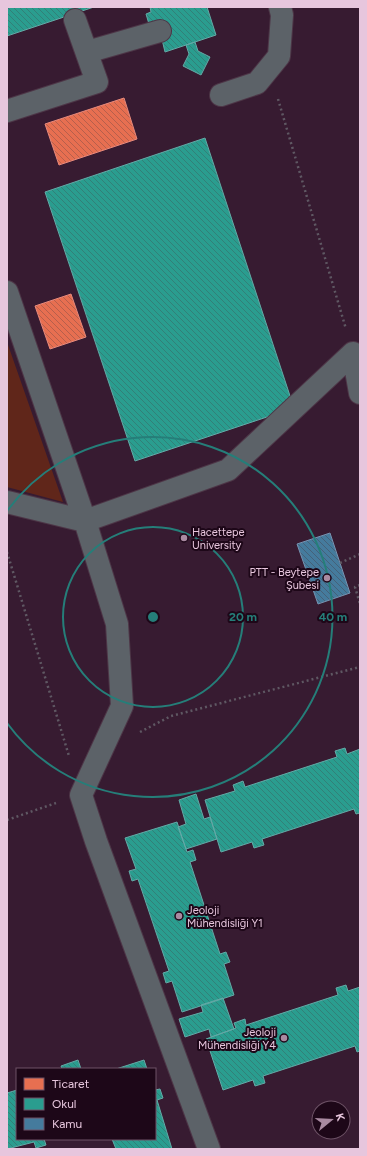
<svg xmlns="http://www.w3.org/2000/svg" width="367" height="1156" viewBox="0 0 367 1156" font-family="Figtree,sans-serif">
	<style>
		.grass { fill: #60261a }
		.shops { fill: url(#shops-back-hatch); stroke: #e7897b }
		.schools { fill: url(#schools-back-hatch); stroke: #63a9a6 }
		.public { fill: url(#public-back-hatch); stroke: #7692b0 }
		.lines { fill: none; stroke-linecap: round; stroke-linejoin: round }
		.minor-casing { stroke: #4d3647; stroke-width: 24 }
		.path { stroke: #5f5863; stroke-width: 2.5; stroke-dasharray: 2 3; stroke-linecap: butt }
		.minor { stroke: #5c6268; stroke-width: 22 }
		.ring { fill: none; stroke: #257e79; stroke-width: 2 }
		.poi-dot { fill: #a98aa1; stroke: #1d0718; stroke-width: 1.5 }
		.labels { text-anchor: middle; stroke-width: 4; stroke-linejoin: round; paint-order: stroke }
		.poi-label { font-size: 11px; fill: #e7c6dd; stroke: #1d0718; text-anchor: start }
		.centre { fill: #257e79; stroke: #1d0718; stroke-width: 2 }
		.ring-label { font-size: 12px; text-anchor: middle; font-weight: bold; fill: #257e79; stroke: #1d0718; stroke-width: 4; stroke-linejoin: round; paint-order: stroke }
	</style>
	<defs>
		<pattern id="shops-back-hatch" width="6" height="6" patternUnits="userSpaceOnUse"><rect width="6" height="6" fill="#e76f51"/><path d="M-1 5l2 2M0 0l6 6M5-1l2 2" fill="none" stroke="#b65f4c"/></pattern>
		<pattern id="schools-back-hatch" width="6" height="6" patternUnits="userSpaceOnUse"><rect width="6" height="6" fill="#2a9d8f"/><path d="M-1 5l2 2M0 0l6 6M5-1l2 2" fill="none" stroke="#328078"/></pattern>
		<pattern id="public-back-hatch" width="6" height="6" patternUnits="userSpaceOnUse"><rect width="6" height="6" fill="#457b9d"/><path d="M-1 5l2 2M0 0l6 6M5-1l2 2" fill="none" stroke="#456179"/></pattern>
	</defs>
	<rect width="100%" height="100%" fill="#371b31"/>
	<path class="grass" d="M7,342L63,502L7,487Z"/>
	<path class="shops" d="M124,98L137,139L59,165L45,124Z
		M71,294L86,337L50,349L35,306Z"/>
	<path class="schools" d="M7,7H94L7,36Z
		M150,7H207L216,35L165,52L160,31L149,24L146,14L151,12Z
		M195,42L198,51L210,57L201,75L183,66L189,54L186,45Z
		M205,138L294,408L135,461L45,192Z
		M345,748L347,754L360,749V813L356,814L354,809L262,839L264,845L254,848L252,842L221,852L205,800L235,791L233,785L243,781L245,787L337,757L335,751Z
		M196,794L204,819L210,817L217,839L186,849L178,827L186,824L179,800Z
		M177,822L187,852L193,850L196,860L190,862L220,954L226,952L230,962L224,964L234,995L182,1012L172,981L166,983L163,973L169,971L138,879L132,881L129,871L136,869L125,838Z
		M346,985L348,991L360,987V1051L357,1052L355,1046L263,1076L265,1083L255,1086L253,1080L223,1090L206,1039L236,1028L234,1023L245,1019L246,1025L338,995L336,988Z
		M223,998L234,1029L211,1037L209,1029L185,1037L179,1019L203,1012L201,1005Z
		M78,1060L81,1069H62L61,1066Z
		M144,1060L147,1069H116Z
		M160,1089L163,1098L157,1100L172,1149H116L112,1139H155V1090Z
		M17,1090V1139H44L46,1145L36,1148L34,1142L7,1149V1093Z"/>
	<path class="public" d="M330,533L350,593L318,604L297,544Z"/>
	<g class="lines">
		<g class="minor-casing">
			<path id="minor" d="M87,52L160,31
				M221,95L257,83L279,56L282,15L280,7
				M7,111L97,82L75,20
				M7,292L85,521L117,624L122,706L81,795L96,841L209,1149
				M353,353L360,393
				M7,502L85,521L228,470L353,353"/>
		</g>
		<path class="path" d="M278,99L346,329
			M7,552L69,756
			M340,563L360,554
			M360,585L355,587L360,604
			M140,732L171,716L360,667
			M7,820L56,803"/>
		<use href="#minor" class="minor"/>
	</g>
	<g class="ring">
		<circle cx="153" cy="617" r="90"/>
		<path d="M7 511A180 180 0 1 1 7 723"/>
	</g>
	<g class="poi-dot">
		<circle cx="184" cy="538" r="4"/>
		<circle cx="327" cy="578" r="4"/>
		<circle cx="179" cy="916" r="4"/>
		<circle cx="284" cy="1038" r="4"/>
	</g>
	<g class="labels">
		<g class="poi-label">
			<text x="192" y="536">Hacettepe<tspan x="192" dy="13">University</tspan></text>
			<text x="319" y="576" text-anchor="end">PTT - Beytepe<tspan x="319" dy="13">Şubesi</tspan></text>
			<text x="187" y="914">Jeoloji<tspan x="187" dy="13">Mühendisliği Y1</tspan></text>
			<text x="276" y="1036" text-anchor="end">Jeoloji<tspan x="276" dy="13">Mühendisliği Y4</tspan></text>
		</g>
	</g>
	<circle cx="153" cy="617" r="6" class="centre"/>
	<g class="ring-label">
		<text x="243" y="621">20 m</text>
		<text x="333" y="621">40 m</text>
	</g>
	<rect width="367" height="1156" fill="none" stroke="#e7c6dd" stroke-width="16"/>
	<rect x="16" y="1068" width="140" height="72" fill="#1d0718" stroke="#6e5367"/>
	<rect x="24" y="1078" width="20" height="12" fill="#e76f51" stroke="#6e5367"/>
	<text x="52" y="1088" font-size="12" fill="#e7c6dd">Ticaret</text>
	<rect x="24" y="1098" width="20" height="12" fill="#2a9d8f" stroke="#6e5367"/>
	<text x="52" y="1108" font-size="12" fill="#e7c6dd">Okul</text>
	<rect x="24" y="1118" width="20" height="12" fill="#457b9d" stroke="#6e5367"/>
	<text x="52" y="1128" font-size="12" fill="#e7c6dd">Kamu</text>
	<g transform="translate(331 1120) rotate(72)"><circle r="19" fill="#1d0718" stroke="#6e5367"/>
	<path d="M0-3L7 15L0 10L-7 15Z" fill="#a98aa1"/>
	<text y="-6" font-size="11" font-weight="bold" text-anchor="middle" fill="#e7c6dd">K</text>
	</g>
</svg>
